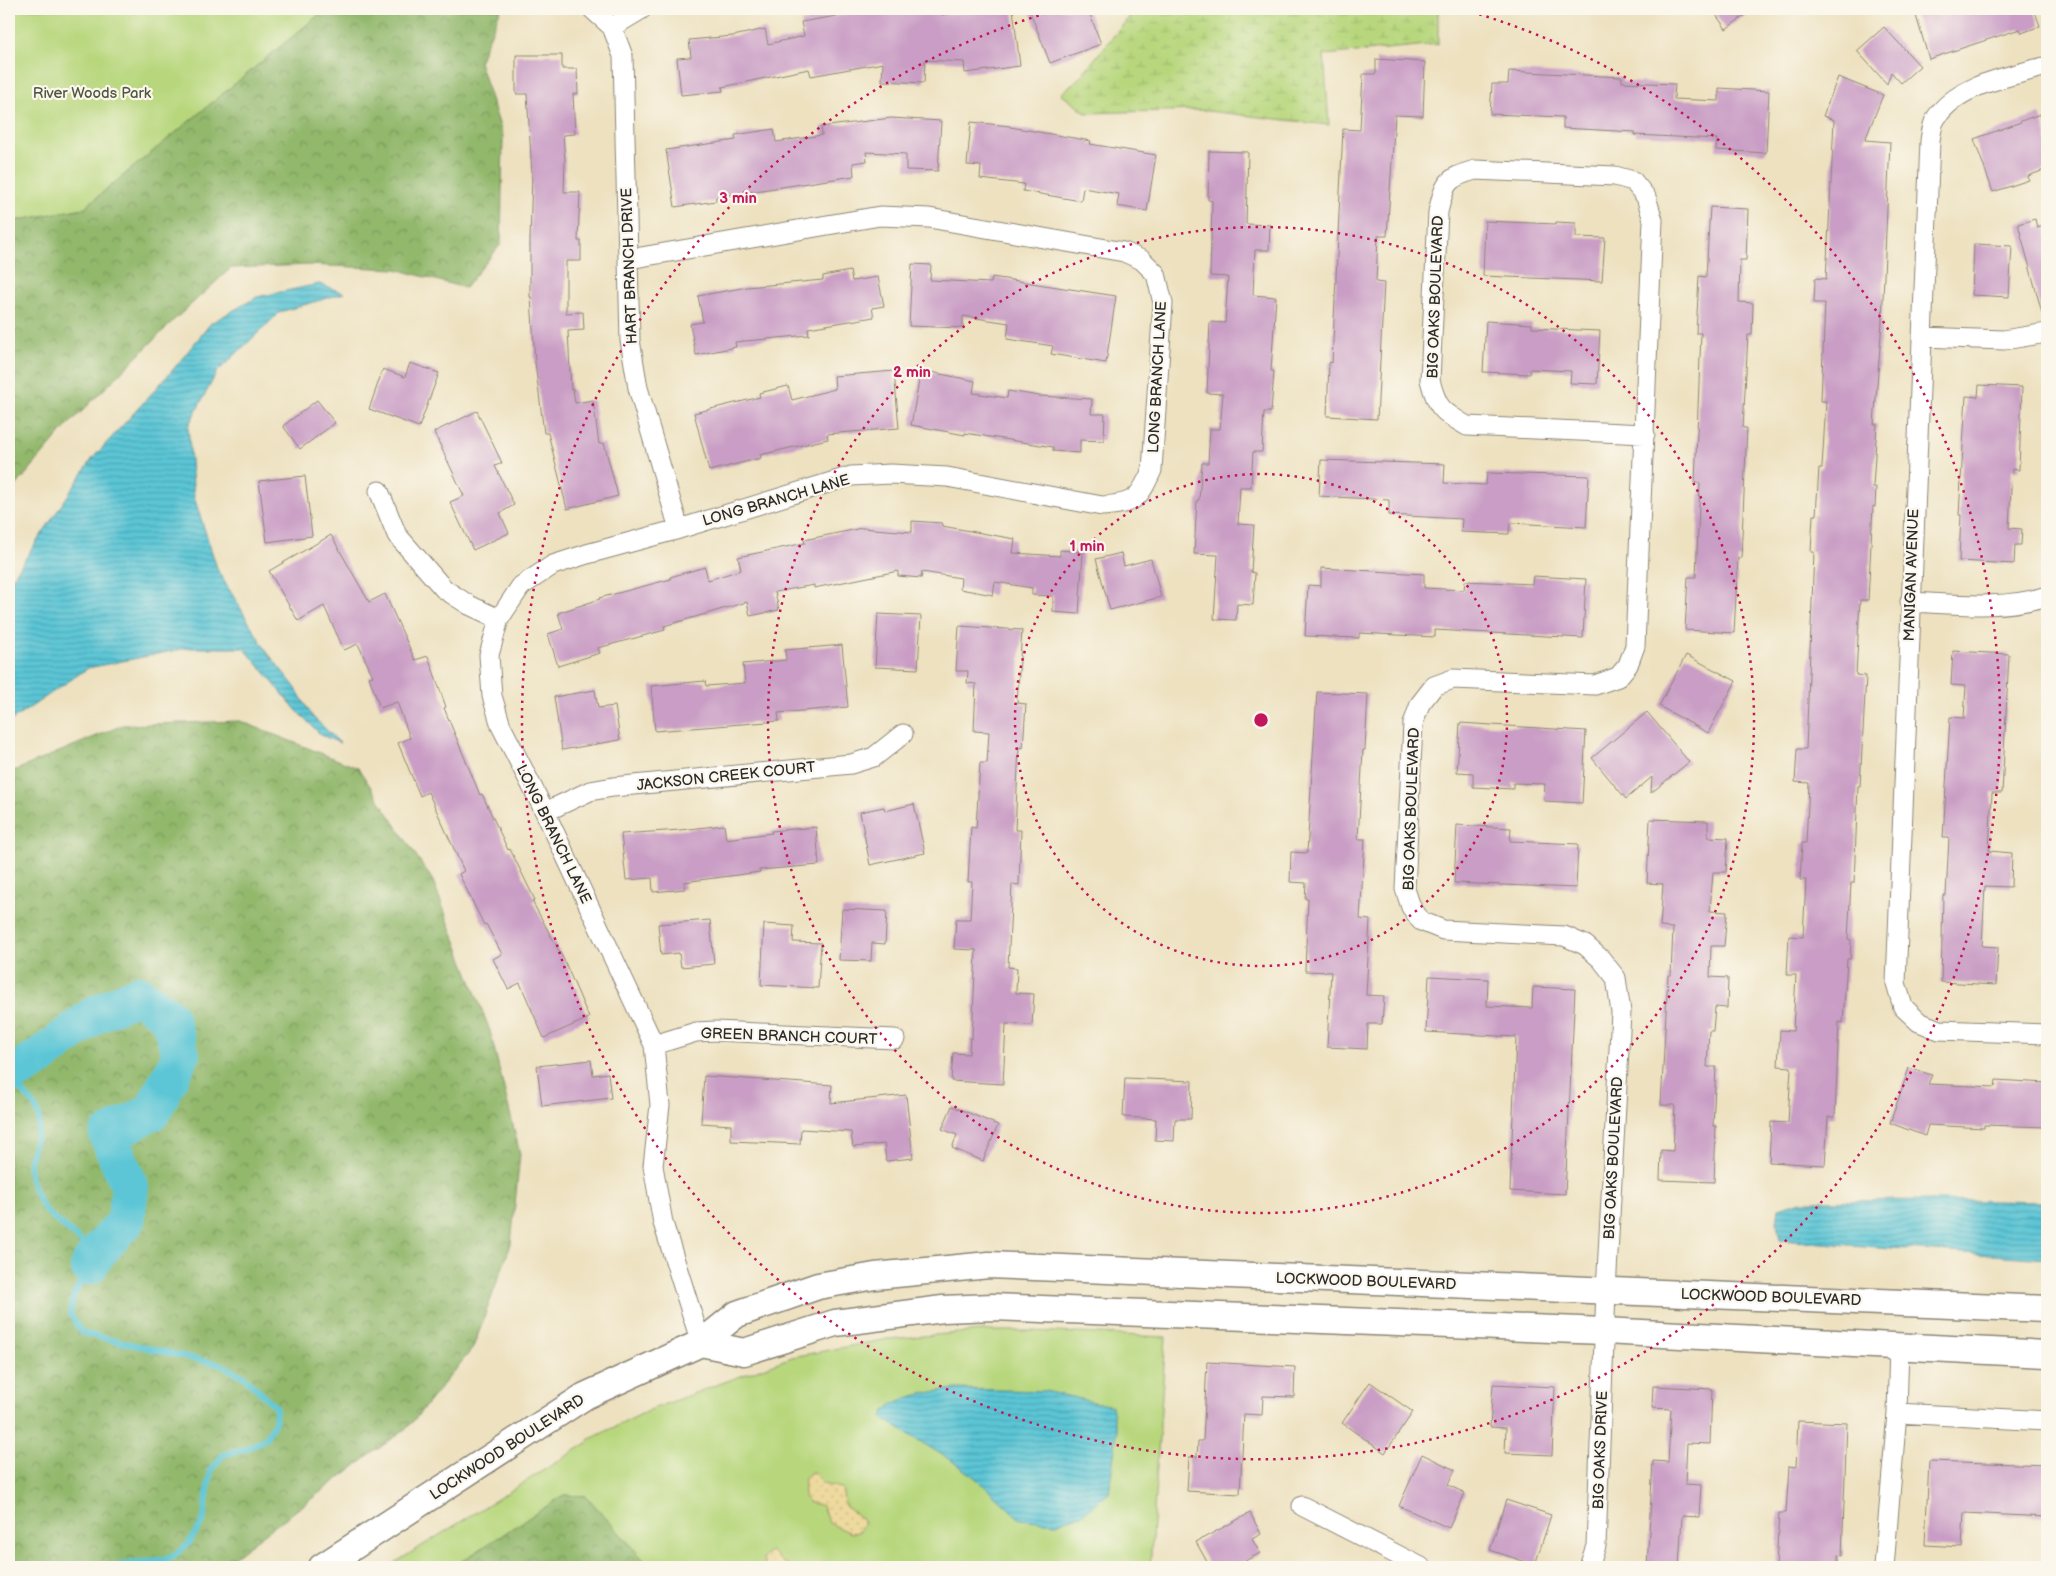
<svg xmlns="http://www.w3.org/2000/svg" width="2056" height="1576" viewBox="0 0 2056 1576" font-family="'Balsamiq Sans',sans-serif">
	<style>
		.green { fill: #b8d77d; stroke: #728154 }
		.forest { fill: url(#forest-crowns); stroke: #5e724c }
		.wetland { fill: url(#wetland-marsh); stroke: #728154 }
		.sand { fill: url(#sand-dots); stroke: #8c8264 }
		.water { fill: url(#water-rules); stroke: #437880 }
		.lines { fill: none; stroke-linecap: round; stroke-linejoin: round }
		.stream { stroke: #5bc6d6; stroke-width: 6 }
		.river { stroke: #5bc6d6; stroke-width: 38 }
		.building { fill: #c99dc5 }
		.street-casing { stroke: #8c8676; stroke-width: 21 }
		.secondary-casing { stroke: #8c8676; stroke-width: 29 }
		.street { stroke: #fff; stroke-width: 19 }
		.secondary { stroke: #fff; stroke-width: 26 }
		.ring { fill: none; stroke: #c2185b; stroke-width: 2.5; stroke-dasharray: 2.5 5 }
		.labels { text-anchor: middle; stroke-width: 4.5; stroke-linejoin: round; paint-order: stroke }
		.park-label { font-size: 15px; fill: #4e5640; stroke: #fbf7ec }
		.street-label { font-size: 15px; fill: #2b2b2b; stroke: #fbf7ec }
		.centre { fill: #c2185b; stroke: #fbf7ec; stroke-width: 2.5 }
		.ring-label { font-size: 15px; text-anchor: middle; font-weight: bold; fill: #c2185b; stroke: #fbf7ec; stroke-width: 4.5; stroke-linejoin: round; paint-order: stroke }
	</style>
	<defs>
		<pattern id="forest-crowns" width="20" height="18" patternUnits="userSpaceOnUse" patternTransform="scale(1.25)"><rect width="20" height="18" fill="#92b86c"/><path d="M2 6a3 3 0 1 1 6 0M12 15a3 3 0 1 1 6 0" fill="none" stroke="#779659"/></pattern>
		<pattern id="wetland-marsh" width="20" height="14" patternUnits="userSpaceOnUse" patternTransform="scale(1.25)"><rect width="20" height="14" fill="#b8d77d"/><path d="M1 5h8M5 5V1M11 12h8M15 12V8" fill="none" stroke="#9eb96c"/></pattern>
		<pattern id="sand-dots" width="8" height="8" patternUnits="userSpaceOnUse" patternTransform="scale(1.25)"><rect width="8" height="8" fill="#eeda9e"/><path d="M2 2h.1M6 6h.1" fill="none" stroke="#cb8" stroke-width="1.8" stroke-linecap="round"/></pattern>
		<pattern id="water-rules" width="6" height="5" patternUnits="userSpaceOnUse" patternTransform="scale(1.25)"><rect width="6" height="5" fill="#5bc6d6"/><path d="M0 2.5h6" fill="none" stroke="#4ba1ae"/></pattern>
	</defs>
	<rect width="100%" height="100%" fill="#fbf7ec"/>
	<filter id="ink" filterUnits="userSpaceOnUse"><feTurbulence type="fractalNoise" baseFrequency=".02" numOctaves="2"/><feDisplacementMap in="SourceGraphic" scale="10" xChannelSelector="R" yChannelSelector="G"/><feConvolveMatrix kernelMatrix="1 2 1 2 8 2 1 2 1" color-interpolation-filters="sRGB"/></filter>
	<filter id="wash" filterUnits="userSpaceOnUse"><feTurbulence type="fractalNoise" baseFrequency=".0096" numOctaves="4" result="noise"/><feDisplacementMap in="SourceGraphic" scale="20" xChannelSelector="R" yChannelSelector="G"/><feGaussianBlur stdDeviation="1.12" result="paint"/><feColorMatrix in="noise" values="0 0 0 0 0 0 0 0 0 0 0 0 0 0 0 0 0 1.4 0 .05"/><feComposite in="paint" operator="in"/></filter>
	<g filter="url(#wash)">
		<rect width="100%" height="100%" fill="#ede1c0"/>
		<path class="green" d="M9,9H326L84,208L9,222Z
			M982,1331H1032L1166,1337L1150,1567H650L586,1496L564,1495L453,1567H388L589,1442L588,1440L652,1409L792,1357L888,1339Z"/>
		<path class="forest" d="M326,9H501L479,62L503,136L501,244L465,288L396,269L309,265L231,268L175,319L66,427L9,494V222L84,208Z
			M240,721L358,768L433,881L490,1031L520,1154L511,1244L473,1348L409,1426L220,1567H9V773L123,725Z
			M564,1495L586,1496L650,1567H453Z"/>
		<path class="wetland" d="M1136,9H1438V44L1324,55L1329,125L1199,110L1086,113L1061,94L1079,78Z"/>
		<path class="sand" d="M812,1472L816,1474L822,1484L842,1488L845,1506L861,1518L864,1523L859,1532L851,1533L829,1523L822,1506C817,1503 814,1505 810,1503C800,1499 805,1484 805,1477Z
			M771,1551L782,1562L792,1567H765L763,1558L768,1552Z"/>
		<path class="water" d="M319,284L344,293L280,312L217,372L188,426L194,497L218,571L267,652L295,687L312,716L340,743L321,735L297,711L244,648H187L88,668L9,722V583L93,458L171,372L211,323L257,297Z
			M1937,1200L2047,1202V1259L1780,1240L1777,1223L1779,1208L1801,1201Z
			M956,1389L1045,1391L1112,1406L1117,1432L1109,1493L1081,1515L1056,1523L1020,1519L978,1480L952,1461L882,1418C885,1396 938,1391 956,1389Z"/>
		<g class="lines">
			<path class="stream" d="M9,1082C70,1122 16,1142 33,1186C36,1194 41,1206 47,1212C63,1228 82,1238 94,1257L73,1297L70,1314L82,1333L222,1365L244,1377L276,1407L275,1422L265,1439L246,1449L223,1455L211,1470L203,1522L188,1544L171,1558L107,1567"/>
			<path class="river" d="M13,1073L39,1058L93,1016L138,994L169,1017L181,1055L152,1112L108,1135L130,1187L126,1221L94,1257L89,1266"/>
		</g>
		<g id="blocks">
			<path class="building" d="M877,9L942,11V15L994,9H1013L1020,66L965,73L964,62L925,60L924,83L882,81L883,63L811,76L809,69L722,87L723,91L681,95L677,58L691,57L689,40L733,36L765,29L768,44L804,36L801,22Z
				M1029,9H1088L1101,44L1050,63Z
				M1712,9H1754L1726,29Z
				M1914,9H2034L2040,26L2022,33L2020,29L1929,59Z
				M1884,27L1920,66L1901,83L1891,72L1887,84L1857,51Z
				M516,55H562V69H577L578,94H573L575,134L563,135L565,160L564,192H580L578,241H581V261H566V313L583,312L584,330L568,331L571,390L573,389L575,403L593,400L599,444L604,443L618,496L567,509L548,433H544L535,362L531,297H530V241L532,173L527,94H516Z
				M1376,59L1425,62L1423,116L1395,115L1387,236H1378L1376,282L1384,283L1377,419L1327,416L1329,362L1332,363L1343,129L1360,130L1363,74H1376Z
				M1509,71L1622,77V82L1675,84L1674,99L1719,101V88L1769,91L1766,153L1716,150L1717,139L1635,135V132L1563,128V117L1490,114L1492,84H1508Z
				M1838,77L1883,95L1865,140L1890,142L1882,321L1874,424H1877L1873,487H1876L1875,507L1873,506L1868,600H1860L1856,675L1866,676L1860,786H1858L1854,883H1851L1848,939L1851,940L1850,959H1847L1843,1023L1839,1022L1835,1117H1828L1825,1165L1769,1162L1771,1122L1788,1123L1791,1067L1778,1066L1780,1030L1793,1031L1796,975H1787L1789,936L1803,937L1806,880H1800L1802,843H1806L1809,783L1795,782L1797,749H1806L1814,552H1811L1813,515H1816L1819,468H1822L1826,401H1821L1825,303H1814L1815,278L1826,279L1829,224L1834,120L1823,116Z
				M2040,114L2047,135V169L2028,176L2029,180L1993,192L1974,139L2021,122V121Z
				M891,118L941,121L938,171L906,170V154L866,152L867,161L853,163L854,176L716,197V201L675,207L666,150L736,140L735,135L774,129L776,142L822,135L821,127Z
				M971,122L1010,126V127L1091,141L1090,144L1156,155L1147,211L1117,206L1119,194L1083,188L1081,201L1023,191L1024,184L980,179L981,166L967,165Z
				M1209,151L1248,152L1246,224L1270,225L1269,250H1255L1253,295L1276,297L1271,371H1274L1271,412H1264L1262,452H1253L1251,487H1240L1238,524L1254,525L1251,572L1255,573L1253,605L1237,604L1236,620L1214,619L1218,555L1194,554L1197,500H1199L1202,463H1208L1210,429H1220L1223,394L1207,393L1210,322L1225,323L1228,277L1210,276L1212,201L1208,200Z
				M1710,207L1748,209L1746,260H1740L1739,302L1753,303L1752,335H1748L1743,428H1747L1741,558H1738L1734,633L1685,630L1688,577H1696L1700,483H1695L1701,333H1696L1699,276L1706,277Z
				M2035,219L2037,228L2047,225V312L2042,313L2018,224Z
				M1485,221L1556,224V222L1576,223V237L1605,238L1602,281L1483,276Z
				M1974,244L2012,246L2009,297L1972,295Z
				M912,264L931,265L930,280L991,283L992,277L1116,296L1106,363L1051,354L1053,346L1007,339L1009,323L963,316V328L909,326Z
				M850,271L852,281L878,277L884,306L872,308L874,317L808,328L809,335L735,342L736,347L696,355L690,324L703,322L698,296L747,287L823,280V276Z
				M1486,321L1532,324V328L1600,331L1597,384L1570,383L1571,371L1530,369V374L1483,372Z
				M410,363L439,373L419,427L369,409L383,369L405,377Z
				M921,370L975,381L973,393L1007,398L1008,391L1040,396L1092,399L1091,414H1105L1104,441L1080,440V453L1053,451V447L965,433V435L911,425Z
				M894,371L899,428L827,434L828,439L760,455L761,458L709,471L694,413L760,397L759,393L788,386L792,400L835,389L834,376Z
				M1979,385L2022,387L2019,470L2012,469L2009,528L2022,529L2021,545H2015L2014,564L1959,561L1961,515H1959L1966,396L1978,397Z
				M317,400L335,423L300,449L283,426Z
				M477,411L502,463L495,466L514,505L500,513L509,533L473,550L450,502L464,496L434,432Z
				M1321,460L1445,464L1444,483L1486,485L1487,473L1589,476L1586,527L1510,523L1509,534L1461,532L1462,519L1389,515V500L1319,496Z
				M305,476L312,536L267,542L259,481Z
				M912,521L942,523V526L1015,539L1013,553L1060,556V550L1083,552L1079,614L1053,612V596L1032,595V588L995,582L993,595L960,589L961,578L922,572L921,578L898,576V571L814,588V585L775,592L779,610L750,616L747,602L664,626L665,630L598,648L600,653L558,666L548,634L563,629L558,613L600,599L599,598L671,579L670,577L705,567L708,580L741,570L738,557L805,543L804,540L862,528L912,532Z
				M331,535L369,602L385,594L415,660L428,656L446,707L444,708L480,795L482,794L508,850L510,849L535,900L532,901L564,960L589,1018L544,1038L520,983L508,989L493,959L502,954L486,924L484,925L459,874L464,871L428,792L420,796L398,743L410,738L397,702L380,708L369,677L373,676L358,644L344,650L324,606L298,621L269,571Z
				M1121,553L1124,566L1151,559L1161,597L1110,610L1096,559Z
				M1321,568L1424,574V588L1464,590L1465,581L1532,584L1533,576L1586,579L1583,638L1435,630V637L1359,633V638L1305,636L1308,585L1321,586Z
				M878,614L921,616L918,669L875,667Z
				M959,626L1022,630L1017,703L1026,704L1023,748L1019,747L1015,830H1021L1019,885L1012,884L1008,967L1017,968L1016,993L1034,994L1032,1025L1006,1024L1003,1084L951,1081L953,1053L969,1054L970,1038L972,1039L976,950L954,949L956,919H970L972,882H968L971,827L976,828L980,763H987L989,732L974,731L976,684L967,683L968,671H956Z
				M842,645L848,707L778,713L779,721L655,731L651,686L705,681L706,686L745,683L743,664L786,660L785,650Z
				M1953,651L2009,654L2002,793H1992L1989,851L2012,853L2011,887L1985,886L1982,946L1998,947L1996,985L1941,982L1943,895H1946L1949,838H1943L1950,717L1964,718L1966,686L1951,685Z
				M1686,655L1736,681L1708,733L1659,706Z
				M595,690L598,708L615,706L620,740L562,750L554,697Z
				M1317,692L1368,694L1365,750H1363L1358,839H1365L1360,919L1370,920L1366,995L1384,996L1382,1024H1368L1367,1049L1327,1047L1331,972L1305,971L1308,899H1305L1306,883L1290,882L1291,852L1307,853Z
				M1647,712L1689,762L1651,793L1652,777L1626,799L1592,758Z
				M1460,723L1586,731L1582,803L1544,801L1545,784L1513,783V789L1473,787V773L1457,772Z
				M914,804L925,853L870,865L860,812L884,807L885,811Z
				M1650,819L1708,821V837L1728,838L1726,872H1713L1710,911L1727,912L1724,946H1711L1710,977L1728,978L1727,1008L1715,1007L1713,1031H1709L1707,1067H1716L1713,1126H1716L1714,1182L1660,1180L1661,1150L1673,1151L1675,1105H1661L1668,975H1671L1673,928L1660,927L1663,884L1647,883Z
				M724,825L726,839L772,833L771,831L816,827L819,865L759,870L760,872L684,882L685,889L653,892L652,878L626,880L621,834L680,830Z
				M1457,825L1511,828L1510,841L1578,844L1576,888L1454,883Z
				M842,909L887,911L885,944L872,943L871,961L839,960Z
				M710,920L714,964L681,967L679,953L661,955L658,924Z
				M764,924L794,926L793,942L821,943L818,988L761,985Z
				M1429,976L1488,979L1487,1006L1532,1008L1533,987L1575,989L1565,1194L1510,1191L1516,1037L1426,1032Z
				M591,1060L593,1075L608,1073L611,1098L542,1106L537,1066Z
				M1909,1068L1932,1075L1928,1084L1995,1087L1996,1080L2047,1083V1127L1984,1125V1128L1928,1125L1925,1136L1890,1123Z
				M704,1076L832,1085L831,1103L906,1095L913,1158L886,1161L884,1144L853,1147L851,1132L801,1129L800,1144L731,1141V1125L701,1123Z
				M1125,1078L1192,1081L1191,1119H1175L1174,1141L1155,1140L1156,1119L1123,1117Z
				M952,1106L998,1125L983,1161L952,1148L957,1135L942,1129Z
				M1207,1362L1295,1367L1294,1397L1263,1396L1262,1415L1244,1414L1240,1494L1187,1491L1189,1457H1197L1198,1441H1203Z
				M1370,1382L1413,1412L1385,1453L1342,1423Z
				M1493,1384L1555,1387L1552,1455L1505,1453L1506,1428L1490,1427Z
				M1653,1386L1712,1389L1710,1444L1687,1443L1685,1484L1701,1485L1699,1517L1682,1516L1679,1567H1647L1653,1461L1668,1462L1671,1409L1652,1408Z
				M1798,1421L1847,1423L1842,1556L1838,1555V1567H1776L1779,1513H1786L1789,1466L1796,1467Z
				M1422,1454L1455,1470L1448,1485L1465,1493L1449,1528L1399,1506Z
				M1929,1461L2047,1465V1517L1964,1513L1962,1547L1925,1545Z
				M1506,1500L1551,1515L1535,1565L1490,1550Z
				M1250,1513L1261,1534L1252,1539L1260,1553L1234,1567H1210L1196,1542Z"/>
		</g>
	</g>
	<g filter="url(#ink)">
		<use href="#blocks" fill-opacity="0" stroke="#8c8676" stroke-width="1"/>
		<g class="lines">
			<g class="street-casing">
				<path id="street" d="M592,9L612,27L623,56L630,340L638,388L679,529
					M612,27L642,9
					M2047,66C2010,77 1959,83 1936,118C1932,124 1931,134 1930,141L1896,983L1903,1007L1919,1022L1939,1030L2047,1034
					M629,259L880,216L929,218L1124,252L1142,260L1156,274L1163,303L1152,470C1139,499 1135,504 1102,506L947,477L891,474L851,476L679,529L587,554L553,565L521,586L499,619L489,655L492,696L501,726L545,812L654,1045L660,1105L653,1166L663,1223L701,1343
					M1922,337L2004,340L2047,333
					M379,491L397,535L444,589L469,605L499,619
					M1910,602C1956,604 2003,610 2047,596
					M545,812L590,791L613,787L851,764L874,757L903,734
					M654,1045L696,1032L715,1031L895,1039
					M1897,1413L2047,1421
					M1302,1506L1421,1567
					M1589,1567L1596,1546L1606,1291L1621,1012L1616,978L1601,959L1585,945L1564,936L1443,930L1421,921L1411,907L1405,889L1413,724L1420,704L1434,686L1453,679L1595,685L1618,677L1628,665L1635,646L1653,220L1646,197L1633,181L1615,176L1475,170C1446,178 1445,183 1438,212L1430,380C1437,408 1441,411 1467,426L1645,434
					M1884,1567L1897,1413L1899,1346"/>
			</g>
			<g class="secondary-casing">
				<path id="secondary" d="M701,1343L744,1352L835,1323L943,1309L993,1307L1604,1331L2047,1354
					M322,1567L585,1396L701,1343L737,1314L818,1286L875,1276L989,1265L2047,1309"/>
			</g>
			<use href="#street" class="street"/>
			<use href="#secondary" class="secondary"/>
		</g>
	</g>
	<g class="ring">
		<circle cx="1261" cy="720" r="246"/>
		<circle cx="1261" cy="720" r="493"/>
		<path d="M1465 10A739 739 0 1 1 1057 10"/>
	</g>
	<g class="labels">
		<g class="park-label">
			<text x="92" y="98">River Woods Park</text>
		</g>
		<g class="street-label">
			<text transform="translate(629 266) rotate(-92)" y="5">HART BRANCH DRIVE</text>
			<text transform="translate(1435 297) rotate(-88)" y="5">BIG OAKS BOULEVARD</text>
			<text transform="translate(1157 377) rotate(-87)" y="5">LONG BRANCH LANE</text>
			<text transform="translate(776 500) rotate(-16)" y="5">LONG BRANCH LANE</text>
			<text transform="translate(1911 575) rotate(-88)" y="5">MANIGAN AVENUE</text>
			<text transform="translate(726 776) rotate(-6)" y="5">JACKSON CREEK COURT</text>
			<text transform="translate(1411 809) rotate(-88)" y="5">BIG OAKS BOULEVARD</text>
			<text transform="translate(554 834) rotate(64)" y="5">LONG BRANCH LANE</text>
			<text transform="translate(789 1036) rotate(2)" y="5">GREEN BRANCH COURT</text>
			<text transform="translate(1613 1158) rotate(-87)" y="5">BIG OAKS BOULEVARD</text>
			<text transform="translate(1366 1281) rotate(2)" y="5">LOCKWOOD BOULEVARD</text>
			<text transform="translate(1771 1297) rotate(2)" y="5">LOCKWOOD BOULEVARD</text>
			<text transform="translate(507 1447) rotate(-33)" y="5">LOCKWOOD BOULEVARD</text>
			<text transform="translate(1600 1450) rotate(-88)" y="5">BIG OAKS DRIVE</text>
		</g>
	</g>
	<circle cx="1261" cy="720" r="8" class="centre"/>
	<g class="ring-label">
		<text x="738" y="203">3 min</text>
		<text x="912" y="377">2 min</text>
		<text x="1087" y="551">1 min</text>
	</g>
	<rect width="2056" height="1576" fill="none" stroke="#fbf7ec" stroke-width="30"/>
</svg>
